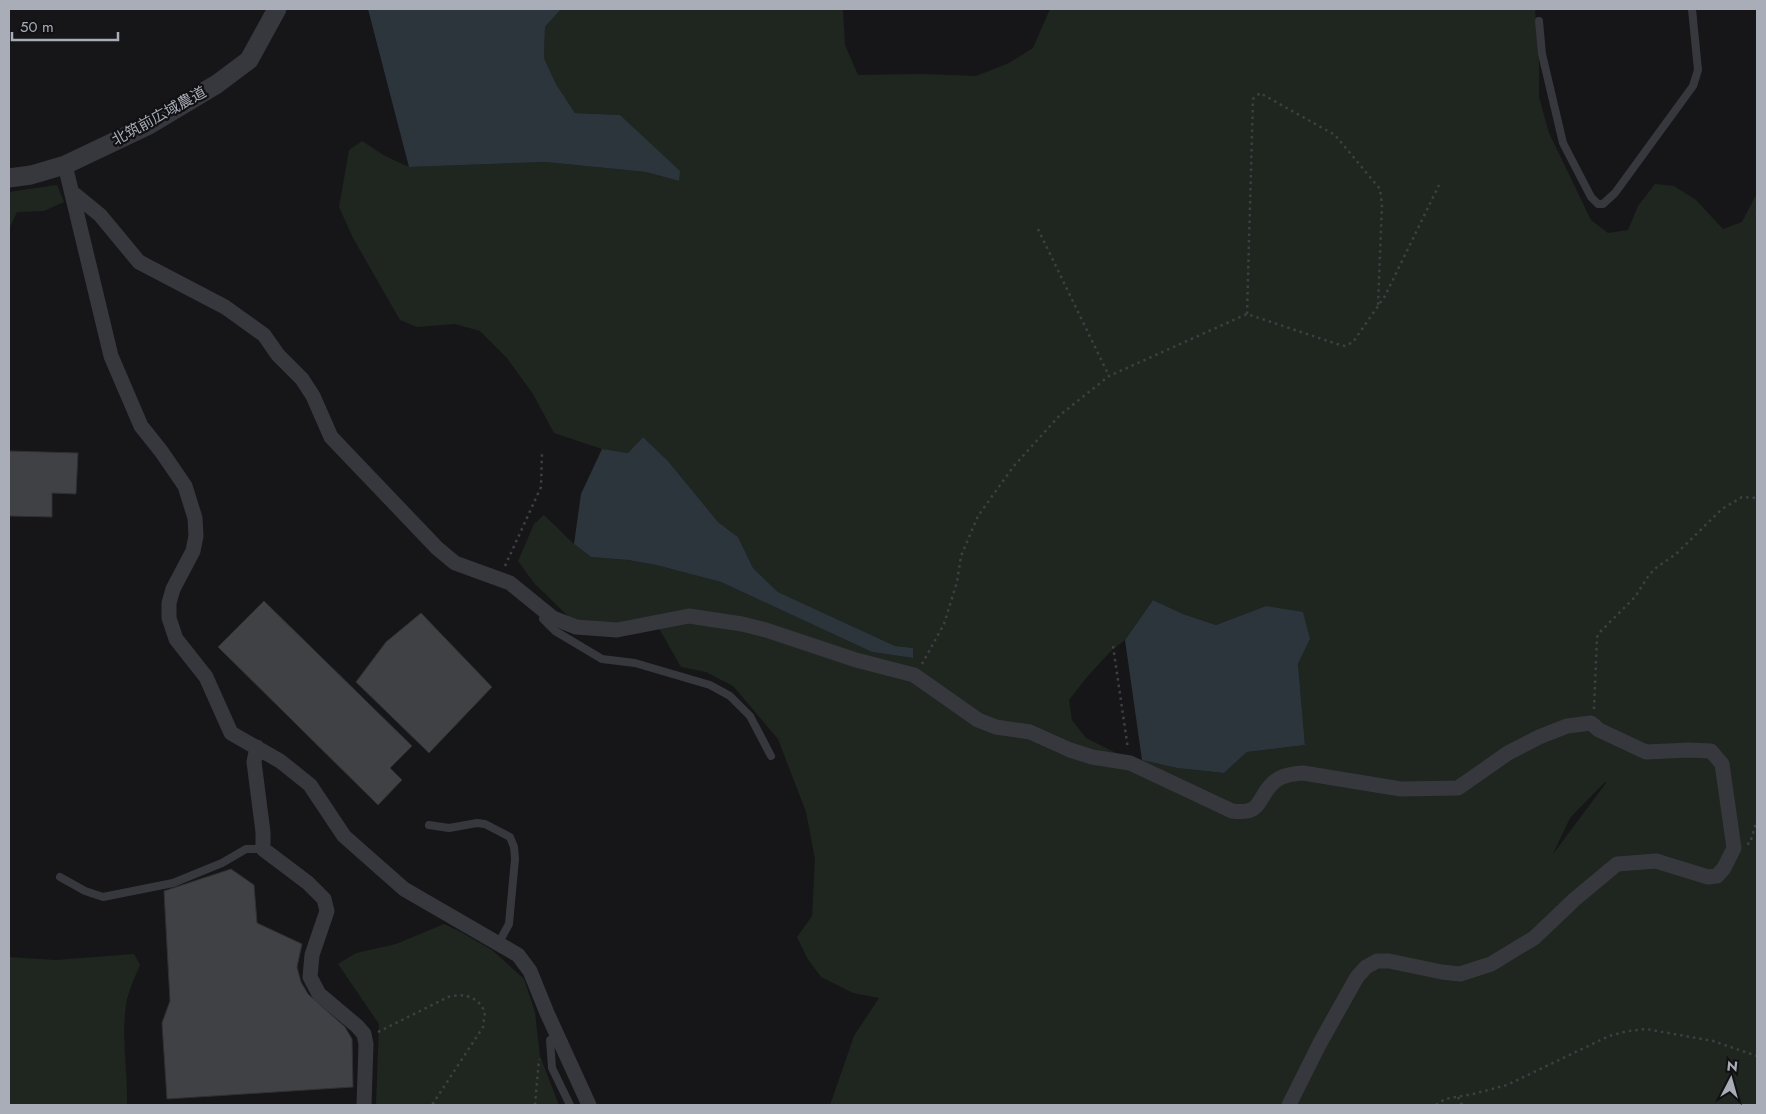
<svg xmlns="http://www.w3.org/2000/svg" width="1766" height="1114" viewBox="0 0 1766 1114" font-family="Jost,'Noto Sans JP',sans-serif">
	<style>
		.green { fill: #1e261f; fill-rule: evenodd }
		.water { fill: #2c353c }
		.building { fill: #404145; stroke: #303034 }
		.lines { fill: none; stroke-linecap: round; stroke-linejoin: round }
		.path { stroke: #3d3f44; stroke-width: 2.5; stroke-dasharray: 2.5 4; stroke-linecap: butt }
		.service { stroke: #37383d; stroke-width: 8 }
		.minor { stroke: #37383d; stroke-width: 15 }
		.tertiary { stroke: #37383d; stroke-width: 19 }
		.labels { text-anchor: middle; stroke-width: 4.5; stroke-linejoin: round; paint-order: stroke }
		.street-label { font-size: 15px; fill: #a8adb8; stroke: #111113 }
	</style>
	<rect width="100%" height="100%" fill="#161618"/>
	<path class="green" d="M561,9H843L845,45L858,75L921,74L976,76L1009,63L1033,48L1050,9H1535L1539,61V97L1549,133L1591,220L1608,233L1628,230L1638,206L1655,184L1674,186L1696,200L1723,229L1742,222L1757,193V1105H830L854,1036L879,998L853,993L821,977L807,958L797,937L812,916L815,859L806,812L778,739L733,686L706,672L681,667L657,625L573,621L534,583L518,561L534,524L544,515L574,544L591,557L628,560L656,565L721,582L872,652L912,658L913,648L895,646L778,592L753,568L738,537L718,522L668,461L643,437L628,453L602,449L554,433L533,394L507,358L480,331L455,324L417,327L400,320L353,238L339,207L349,150L362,141L385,156L409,167L545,162L646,172L679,181L620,115L575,113L556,84L544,58L545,27ZM1153,600L1183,614L1216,625L1266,606L1310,639L1298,664L1305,745L1247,752L1224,773L1177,768L1120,755L1086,738L1072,720L1069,700L1087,677L1110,652L1125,640ZM1605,782L1606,783L1553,854L1570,818Z
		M57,185L64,202L44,211L17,212L9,229V192Z
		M444,924L461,932L492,950L524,979L535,1012L540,1056L559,1105H376L379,1024L338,964L356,953L396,944Z
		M134,954L140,965C135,977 128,992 126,1005C121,1038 128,1072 127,1105H9V957L55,960Z"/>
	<path class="water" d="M368,9H561L545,27L544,58L556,84L575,113L620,115L680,171L679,181L646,172L545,162L409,167Z
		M643,437L668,461L718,522L738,537L753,568L778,592L895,646L913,648V658L872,652L721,582L656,565L628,560L591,557L574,544L581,494L602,449L628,453Z
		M1153,600L1183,614L1216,625L1266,606L1303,612L1310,639L1298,664L1305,745L1247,752L1224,773L1177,768L1142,760L1125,640Z"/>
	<path class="building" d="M9,451L78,453L76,494L52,493V517L9,516Z
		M264,601L412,746L390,768L402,780L378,805L218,647Z
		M421,613L492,687L429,753L356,682L386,642Z
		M231,869L254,885L257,923L302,944L297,967L301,982L308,994L345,1027L352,1039L353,1087L167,1099L162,1023L170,1001L164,891Z"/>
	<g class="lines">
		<path class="path" d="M1757,214V216
			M1038,229L1109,376
			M1247,314L1253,99L1260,93L1335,135L1380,189L1382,204L1378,306
			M505,566L541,487L542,452
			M1113,646L1128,749
			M922,664L944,624L957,582L961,556L978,516L1013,467L1060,415L1109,376L1247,314L1337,344L1345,346L1353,342L1385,296L1439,185
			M1594,709L1597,637L1601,631L1635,597L1649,575L1657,567L1676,554L1722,509L1742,497L1757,498
			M1747,844L1750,843L1757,820
			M378,1032L448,997L459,995L467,996L476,1000L481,1005L485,1012L483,1027L432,1105
			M1458,1097L1462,1105
			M535,1105L539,1059
			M1436,1105L1445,1099L1473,1094L1507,1085L1609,1036L1628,1031L1646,1029L1713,1041L1757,1056"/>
		<path class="service" d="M1539,21L1542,54L1563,143L1591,197L1598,204H1603L1615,193L1693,86L1698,70L1692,9
			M544,615L543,619L555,631L602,659L635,663L710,685L730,696L750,716L771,756
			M429,825L449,828L477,823L485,824L510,837L514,847L515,859L509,924L498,944
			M60,877L85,891L103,897L173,883L222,863L246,849H263
			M557,1035L550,1040L552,1068L570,1105"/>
		<path class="minor" d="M65,165L111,356L141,426L161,451L185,486L195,518L196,536L193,551L173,589L169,603V618L176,639L206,677L231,733L280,761L310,785L344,836L404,889L518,955L530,971L547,1013L589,1105
			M73,193L100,215L139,262L225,307L264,335L278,355L302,379L313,396L331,437L437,548L455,563L510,583L553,618L576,627L617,630L689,616L742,624L766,630L856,660L914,675L978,720L996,727L1030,732L1070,750L1092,757L1130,763L1232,811C1263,815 1256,799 1273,783C1281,775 1293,774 1303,773L1401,789L1458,788L1508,753L1539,737L1567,726L1591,723L1599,730L1646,752L1689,750L1711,751L1722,764L1734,848L1724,868L1717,876L1708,877L1656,861L1617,864L1575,899L1534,938L1491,964L1460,974L1442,972L1389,961H1377L1366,967L1357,977L1320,1043L1289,1105
			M257,747L254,762L263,832V849L308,883L324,899L327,911L312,955L310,977L319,994L357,1026L364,1034L366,1044L364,1105"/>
		<path class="tertiary" d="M9,178L31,175L65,165L147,126L217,84L249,60L277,9"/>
	</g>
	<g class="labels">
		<g class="street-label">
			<text transform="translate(159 116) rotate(-29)" y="5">北筑前広域農道</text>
		</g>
	</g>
	<rect width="1766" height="1114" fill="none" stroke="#a8adb8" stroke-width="20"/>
	<g transform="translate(1731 1079) rotate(6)" stroke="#111113" stroke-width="4" paint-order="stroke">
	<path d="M0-4L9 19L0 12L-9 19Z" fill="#a8adb8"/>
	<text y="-8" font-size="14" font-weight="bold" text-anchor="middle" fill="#a8adb8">N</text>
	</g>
	<path d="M12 32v8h106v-8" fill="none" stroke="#a8adb8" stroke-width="2.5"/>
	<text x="20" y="32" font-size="15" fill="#a8adb8" stroke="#111113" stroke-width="4" paint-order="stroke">50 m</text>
</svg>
